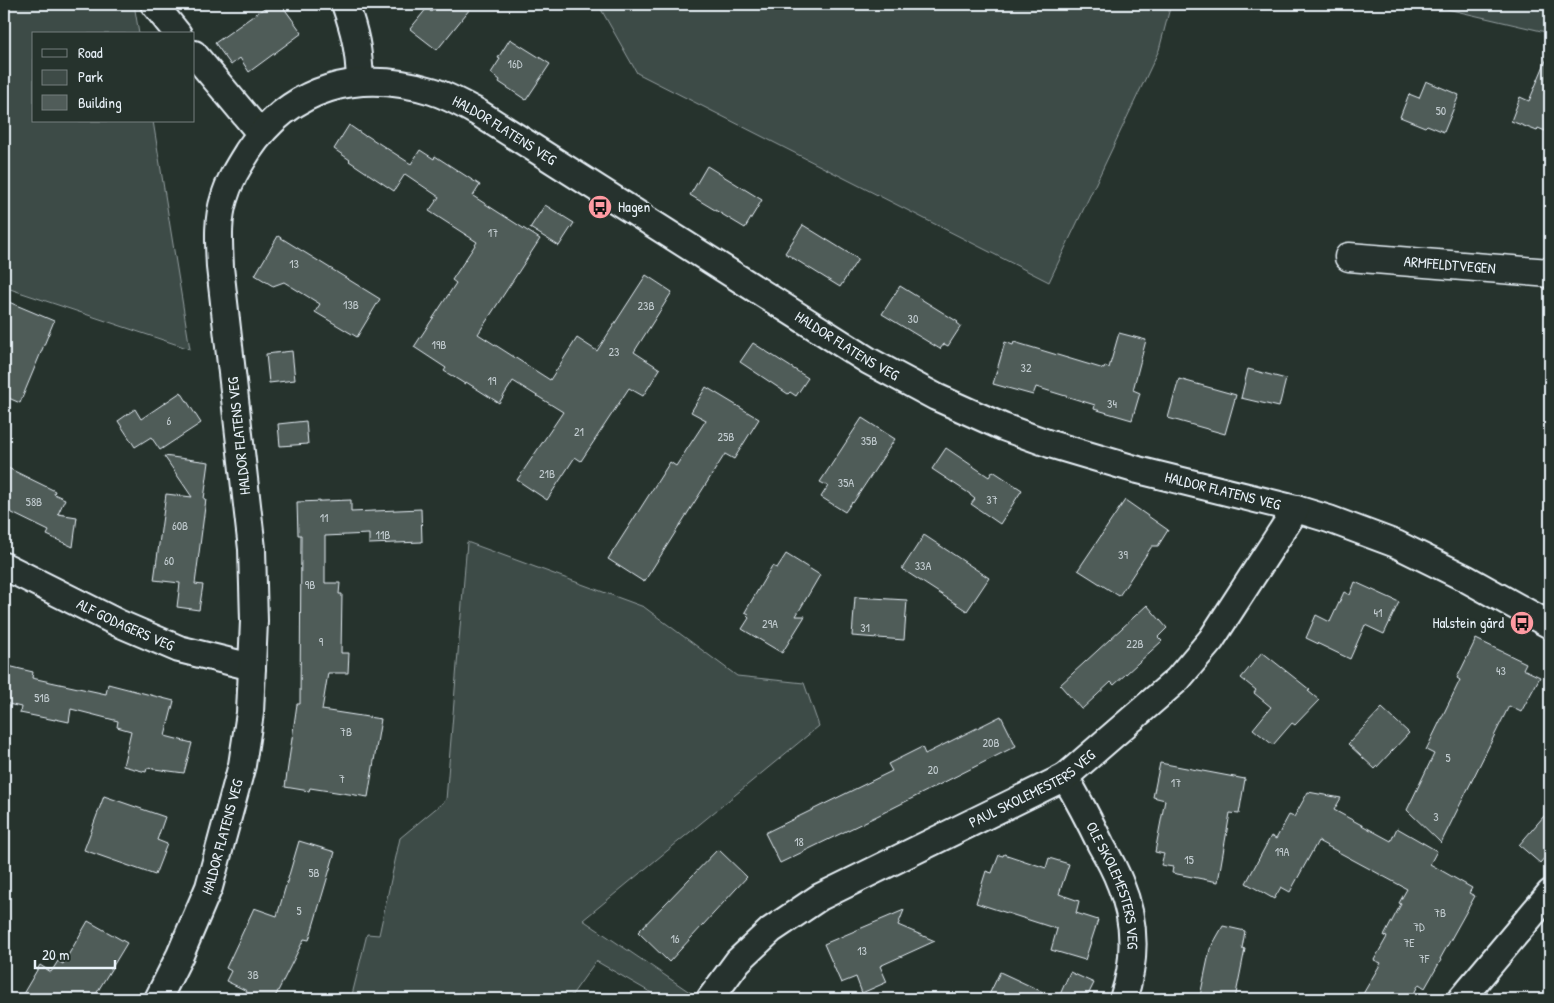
<svg xmlns="http://www.w3.org/2000/svg" width="1554" height="1003" viewBox="0 0 1554 1003" font-family="'Patrick Hand',sans-serif">
	<style>
		.green { fill: #3e4b47; stroke: #939ea0 }
		.building { fill: #505c59; stroke: #e8f1f8 }
		.lines { fill: none; stroke-linecap: round; stroke-linejoin: round }
		.minor-casing { stroke: #e8f1f8; stroke-width: 30 }
		.tertiary-casing { stroke: #e8f1f8; stroke-width: 31 }
		.minor { stroke: #26332d; stroke-width: 26 }
		.tertiary { stroke: #26332d; stroke-width: 28 }
		.labels { text-anchor: middle; stroke-width: 4.5; stroke-linejoin: round; paint-order: stroke }
		.number-label { font-size: 12px; fill: #c2ccd0 }
		.street-label { font-size: 15px; fill: #e8f1f8; stroke: #26332d }
		.poi-label { font-size: 15px; fill: #e8f1f8; stroke: #26332d; text-anchor: start }
	</style>
	<rect width="100%" height="100%" fill="#26332d"/>
	<filter id="ink" filterUnits="userSpaceOnUse"><feTurbulence type="fractalNoise" baseFrequency=".02" numOctaves="2"/><feDisplacementMap in="SourceGraphic" scale="10" xChannelSelector="R" yChannelSelector="G"/><feConvolveMatrix kernelMatrix="1 2 1 2 8 2 1 2 1" color-interpolation-filters="sRGB"/></filter>
	<g filter="url(#ink)">
		<path class="green" d="M4,4H134L139,34H34V121H153L190,349L4,287Z
			M598,4H1171L1159,50L1049,282L637,73Z
			M1430,4H1550V33L1430,5Z
			M467,542L644,607L737,676L804,683L819,726L583,920L694,995L692,999H662L596,961L569,999H351L367,934L379,935L400,838L446,800Z"/>
		<path class="building" d="M270,4H281L302,33L249,72L240,58L231,65L215,43Z
			M438,4H474L437,50L410,29L427,8L431,12Z
			M510,39L550,64L526,100L499,82L500,80L491,73L500,59L498,58Z
			M1550,51V133L1538,128L1537,131L1511,121L1520,97L1529,101Z
			M1426,81L1459,95L1444,132L1427,125L1425,127L1400,117L1409,94L1419,98Z
			M349,125L365,136L366,135L411,164L420,150L434,159L435,156L480,185L473,196L540,239L478,334L550,380L577,338L597,351L646,275L672,292L634,352L660,369L643,396L629,388L581,461L575,457L547,500L517,480L563,412L513,381L499,403L466,382L465,384L444,371L446,368L414,347L456,283L452,280L477,242L429,211L439,197L405,174L394,191L349,161L350,160L334,149Z
			M707,166L762,200L745,228L690,195Z
			M545,205L574,223L559,246L530,228Z
			M803,225L858,259L840,287L785,253Z
			M278,236L380,299L357,337L315,312L320,304L284,282L273,286L255,275Z
			M900,286L958,322L957,323L961,326L948,346L944,344L940,349L882,314Z
			M4,300L54,321L20,403L4,396Z
			M1119,333L1146,340L1133,390L1140,393L1132,420L1094,409L1095,405L1036,387L1033,395L993,384L1005,342L1013,345L1014,342L1104,369L1105,366L1109,368Z
			M753,343L808,378L796,396L790,392L788,394L740,362Z
			M292,351L295,380L269,383L266,354Z
			M1248,369L1286,379L1279,407L1241,398Z
			M1179,379L1236,395L1225,434L1168,418Z
			M706,387L759,419L734,459L725,454L644,582L608,559L670,462L676,466L706,420L691,412Z
			M181,392L201,423L160,450L151,437L135,447L118,421L135,409L141,419Z
			M862,418L895,439L853,503L852,502L845,512L821,497L828,486L820,482Z
			M306,421L308,444L280,446L278,424Z
			M946,448L989,477L993,471L1022,490L1000,524L971,504L975,499L970,495V494L932,469Z
			M164,456L209,462L204,499H206L195,584L203,585L199,610L177,607L180,583L154,580L166,494L192,497Z
			M4,466L55,491L54,494L65,499L58,514L77,517L73,547L47,535L49,531L4,509Z
			M351,500V512L421,509L422,542L369,544V534L325,536V583H340L339,594H342L341,653H349L348,673H328L322,710L381,719L368,797L310,788L309,791L285,787L297,704H300L301,535H298L297,502Z
			M1125,500L1168,530L1158,546H1152L1119,596L1078,570Z
			M924,535L989,578L967,611L902,569Z
			M786,554L820,575L796,616H805L782,653L742,629L749,618L747,616L749,614L745,612L772,566L777,568Z
			M1355,582L1399,602L1384,634L1365,625L1350,659L1306,638L1316,615L1330,622L1344,592L1350,595Z
			M855,597L907,600L904,640L852,636Z
			M1147,605L1167,628L1158,637L1162,641L1114,685L1111,682L1082,709H1081L1060,685Z
			M1476,639L1526,663L1523,669L1540,677L1521,712L1509,706L1441,843L1407,810L1434,754L1426,750L1460,680L1457,678Z
			M1262,652L1310,690L1308,691L1319,700L1295,725L1292,723L1273,745L1253,729L1271,707L1254,693L1256,690L1241,678Z
			M4,665L33,672L32,678L106,694L108,684L174,701L165,736L192,743L184,773L147,768L146,772L123,766L131,731L117,727L118,721L71,709L69,722L55,719V720L20,713L21,707L4,703Z
			M1382,708L1409,733L1375,769L1348,744Z
			M1001,716L1016,746L875,817L780,863L765,833L892,771L888,764L922,747L925,754Z
			M1160,763L1245,779L1239,814L1230,813L1218,882L1172,873L1173,867L1161,865L1164,854L1155,852L1165,800L1153,797Z
			M1308,792L1341,798L1334,810L1391,841L1397,828L1437,851L1430,864L1472,888L1469,893L1475,896L1440,959L1441,960L1425,988L1419,984L1411,999H1360L1381,963L1374,960L1387,937L1384,936L1401,904L1399,903L1407,889L1318,841L1290,892L1281,887L1274,899L1246,883L1271,836L1276,839L1289,815L1294,817Z
			M104,796L165,817L157,840L167,844L155,875L84,850Z
			M1550,809V851L1540,863L1519,845Z
			M299,841L335,852L309,940L304,939L274,999H243L247,991L226,981L231,971L226,968L254,908L277,916Z
			M718,849L747,877L669,962L638,932Z
			M1004,854L1046,868L1049,858L1069,864L1059,894L1079,901L1076,913L1098,920L1085,960L1051,950L1057,929L976,903L986,871L992,873L999,855L1003,856Z
			M904,910L898,925L935,941L880,966L887,982L862,993L856,977L841,983L824,944Z
			M88,921L127,943L93,999H20L40,965L51,972L58,961L63,964Z
			M1223,926L1245,931L1242,948L1245,949L1235,999H1214L1200,996L1210,949Z
			M1000,972L1058,999L1070,972L1094,983L1086,999H987Z"/>
		<g class="lines">
			<g class="minor-casing">
				<g id="minor">
					<path d="M154,4L178,34"/>
					<path d="M345,4C355,32 359,51 360,81"/>
					<path d="M194,54L260,133"/>
					<path id="s1" d="M4,566L118,623L179,649L252,667"/>
					<path id="s2" d="M1065,777C1078,799 1090,822 1101,845C1108,857 1115,870 1120,883C1136,921 1136,961 1123,999"/>
					<path id="s3" d="M158,999L180,955L209,887L242,765L250,713L254,621L252,549L220,267C219,244 217,221 224,199C229,181 238,167 248,151C291,86 359,69 432,91C448,96 462,104 477,112L869,361L936,397L1003,427L1050,444L1138,470L1296,509L1329,519L1396,544L1465,578L1550,625"/>
					<path id="s4" d="M710,999L738,961L771,930L820,897L1065,777L1178,679L1211,640L1296,509"/>
					<path d="M1461,999L1550,893"/>
				</g>
			</g>
			<g class="tertiary-casing">
				<g id="tertiary">
					<path id="s5" d="M1349,257L1550,273"/>
				</g>
			</g>
			<use href="#minor" class="minor"/>
			<use href="#tertiary" class="tertiary"/>
		</g>
	</g>
	<defs>
		<g id="bus-disc" transform="scale(1.25)"><circle r="9.5" fill="#ff9aa2" stroke="#26332d"/><path d="M-5-6H5V4H4V6H2V4H-2V6H-4V4H-5ZM-3.5-4V0h7V-4ZM-3.5 1.2v1.5H-2V1.2ZM2 1.2v1.5H3.5V1.2Z" fill="#111"/></g>
	</defs>
	<g fill-rule="evenodd">
		<use href="#bus-disc" x="600" y="207"/>
		<use href="#bus-disc" x="1522" y="623"/>
	</g>
	<g class="labels">
		<g class="number-label">
			<text x="515" y="68">16D</text>
			<text x="1441" y="115">50</text>
			<text x="493" y="237">17</text>
			<text x="294" y="268">13</text>
			<text x="351" y="309">13B</text>
			<text x="646" y="310">23B</text>
			<text x="913" y="323">30</text>
			<text x="439" y="349">19B</text>
			<text x="614" y="356">23</text>
			<text x="1026" y="372">32</text>
			<text x="492" y="385">19</text>
			<text x="1112" y="408">34</text>
			<text x="169" y="425">6</text>
			<text x="579" y="436">21</text>
			<text x="726" y="441">25B</text>
			<text x="869" y="445">35B</text>
			<text x="547" y="478">21B</text>
			<text x="846" y="487">35A</text>
			<text x="992" y="504">37</text>
			<text x="34" y="506">58B</text>
			<text x="324" y="522">11</text>
			<text x="180" y="530">60B</text>
			<text x="383" y="539">11B</text>
			<text x="1123" y="559">39</text>
			<text x="169" y="565">60</text>
			<text x="923" y="570">33A</text>
			<text x="310" y="589">9B</text>
			<text x="1378" y="617">41</text>
			<text x="770" y="628">29A</text>
			<text x="865" y="632">31</text>
			<text x="321" y="646">9</text>
			<text x="1135" y="648">22B</text>
			<text x="1501" y="675">43</text>
			<text x="42" y="702">51B</text>
			<text x="346" y="736">7B</text>
			<text x="991" y="747">20B</text>
			<text x="1448" y="762">5</text>
			<text x="933" y="774">20</text>
			<text x="342" y="783">7</text>
			<text x="1176" y="787">17</text>
			<text x="1436" y="821">3</text>
			<text x="799" y="846">18</text>
			<text x="1282" y="856">19A</text>
			<text x="1189" y="864">15</text>
			<text x="314" y="877">5B</text>
			<text x="299" y="915">5</text>
			<text x="1440" y="917">7B</text>
			<text x="1419" y="931">7D</text>
			<text x="675" y="943">16</text>
			<text x="1409" y="947">7E</text>
			<text x="862" y="955">13</text>
			<text x="1424" y="963">7F</text>
			<text x="253" y="979">3B</text>
		</g>
		<g class="street-label">
			<text dy="5" stroke="none"><textPath href="#s3" startOffset="1164">HALDOR FLATENS VEG</textPath></text>
			<text dy="5" stroke="none"><textPath href="#s5" startOffset="101">ARMFELDTVEGEN</textPath></text>
			<text dy="5" stroke="none"><textPath href="#s3" startOffset="1569">HALDOR FLATENS VEG</textPath></text>
			<text transform="translate(239 436) rotate(-96)" y="5">HALDOR FLATENS VEG</text>
			<text dy="5" stroke="none"><textPath href="#s3" startOffset="1974">HALDOR FLATENS VEG</textPath></text>
			<text dy="5" stroke="none"><textPath href="#s1" startOffset="135">ALF GODAGERS VEG</textPath></text>
			<text dy="5" stroke="none"><textPath href="#s4" startOffset="390">PAUL SKOLEMESTERS VEG</textPath></text>
			<text dy="5" stroke="none"><textPath href="#s3" startOffset="175">HALDOR FLATENS VEG</textPath></text>
			<text dy="5" stroke="none"><textPath href="#s2" startOffset="120">OLE SKOLEMESTERS VEG</textPath></text>
		</g>
		<g class="poi-label">
			<text x="618" y="212">Hagen</text>
			<text x="1504" y="628" text-anchor="end">Halstein gård</text>
		</g>
	</g>
	<rect width="1554" height="1003" fill="none" stroke="#26332d" stroke-width="20"/>
	<rect x="10" y="10" width="1534" height="983" fill="none" stroke="#e8f1f8" stroke-width="2" filter="url(#ink)"/>
	<rect x="32" y="32" width="162" height="90" fill="#26332d" stroke="#747f7e"/>
	<rect x="42" y="49" width="25" height="8" fill="#26332d" stroke="#747f7e"/>
	<text x="78" y="58" font-size="15" fill="#e8f1f8">Road</text>
	<rect x="42" y="70" width="25" height="15" fill="#3e4b47" stroke="#747f7e"/>
	<text x="78" y="82" font-size="15" fill="#e8f1f8">Park</text>
	<rect x="42" y="95" width="25" height="15" fill="#505c59" stroke="#747f7e"/>
	<text x="78" y="108" font-size="15" fill="#e8f1f8">Building</text>
	<path d="M35 960v8h80v-8" fill="none" stroke="#e8f1f8" stroke-width="2.5"/>
	<text x="42" y="960" font-size="15" fill="#e8f1f8" stroke="#26332d" stroke-width="4" paint-order="stroke">20 m</text>
</svg>
